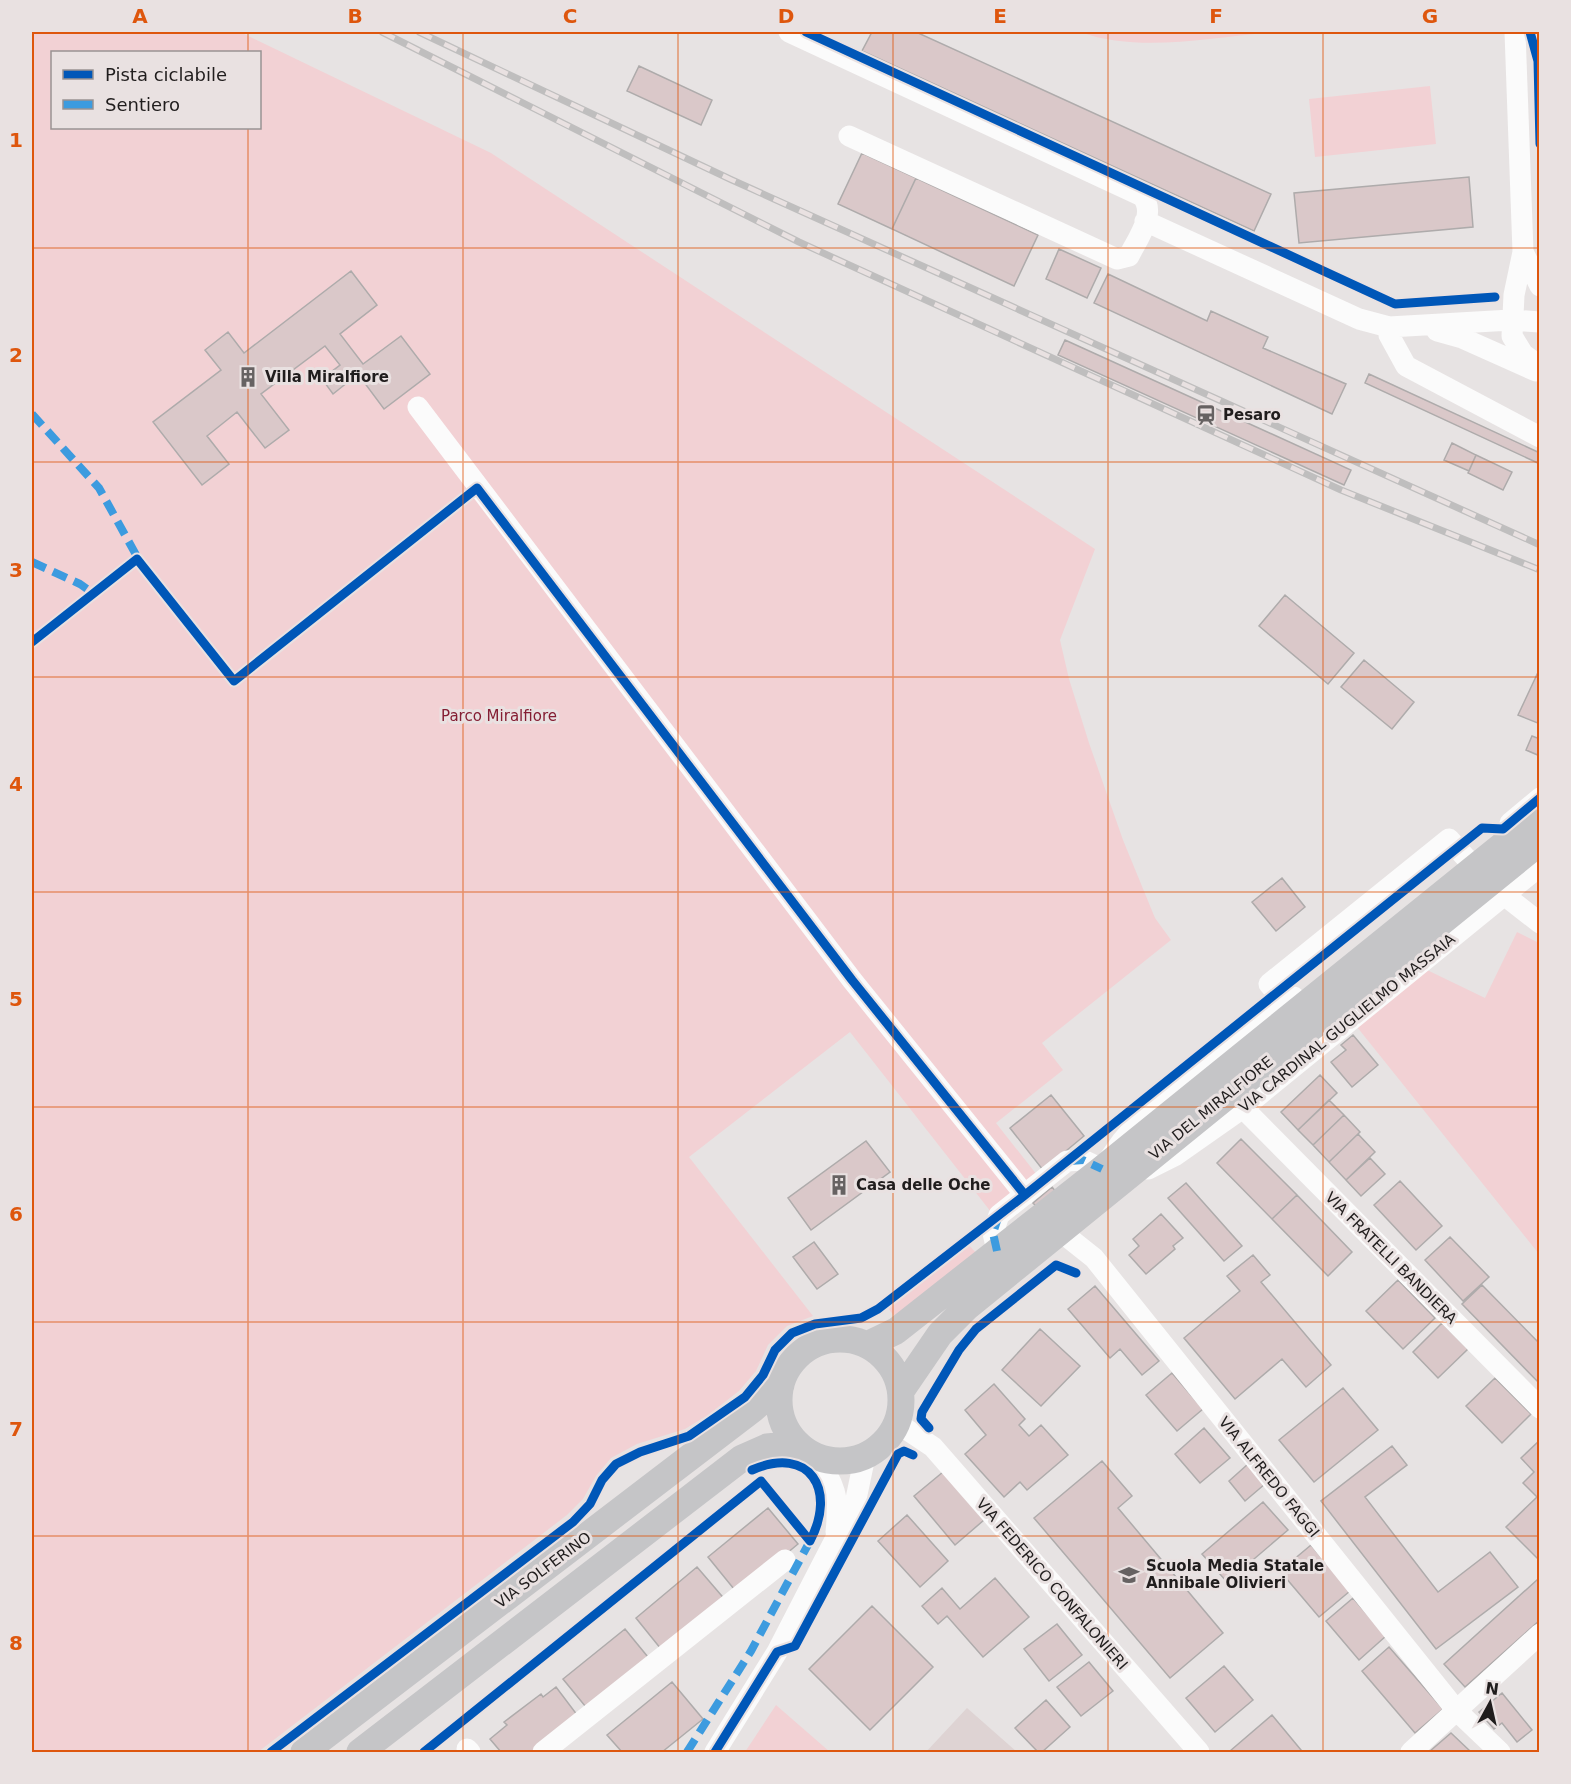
<svg xmlns="http://www.w3.org/2000/svg" width="1571" height="1784" viewBox="0 0 1571 1784" font-family="'DejaVu Sans',sans-serif">
	<style>
		.built { fill: #ded3d3 }
		.green { fill: #f2d1d4; fill-rule: evenodd }
		.building { fill: #dac8c9; stroke: #aeabab; stroke-width: 1.5 }
		.lines { fill: none; stroke-linecap: round; stroke-linejoin: round }
		.minor { stroke: #fbfbfb; stroke-width: 21 }
		.major { stroke: #c5c5c7; stroke-width: 27 }
		.rail-casing { stroke: #bfbebe; stroke-width: 7 }
		.rail { stroke: #e9e1e1; stroke-width: 4.5; stroke-dasharray: 14; stroke-linecap: butt }
		.quiet { stroke: #3c9bdf; stroke-width: 8; stroke-dasharray: 15 8; stroke-linecap: butt }
		.cycleway-casing { stroke: #e9e1e1; stroke-width: 13 }
		.cycleway { stroke: #0057b8; stroke-width: 9 }
		.grid { fill: none; stroke: #de560d; stroke-width: 1.5; stroke-opacity: 0.55 }
		.labels { text-anchor: middle; stroke-width: 6; stroke-linejoin: round; paint-order: stroke }
		.poi-label { font-size: 15px; font-weight: bold; fill: #201d1d; stroke: #e9e1e1; text-anchor: start }
		.park-label { font-size: 15px; fill: #841e33; stroke: #e9e1e1 }
		.street-label { font-size: 15px; fill: #201d1d; stroke: #e9e1e1 }
		.neatline { fill: none; stroke: #de560d; stroke-width: 2 }
		.grid-label { font-size: 20px; text-anchor: middle; font-weight: bold; fill: #de560d }
	</style>
	<rect width="100%" height="100%" fill="#e7e3e3"/>
	<path class="built" d="M967,1708L1017,1752H926Z"/>
	<path class="green" d="M32,32H240L491,153L1095,549L1060,640L1069,679L1089,743L1123,840L1155,918L1171,940L1042,1043L1063,1070L996,1123L1037,1175L991,1212L850,1032L689,1157L813,1316L787,1326L768,1345L756,1371L739,1391L708,1415L685,1429L637,1444L611,1458L596,1476L583,1499L567,1515L258,1752H32ZM52,52H260V128H52Z
		M1080,32H1266V33C1206,38 1139,53 1080,32Z
		M1430,86L1436,144L1315,157L1309,99Z
		M1517,932L1539,943V1254L1357,1027L1427,970L1485,998Z
		M967,1243L978,1255L898,1321L888,1308Z
		M776,1705L830,1752H745Z"/>
	<path class="building" d="M872,32H916L1271,194L1254,231L862,51Z
		M639,66L712,100L701,125L627,91Z
		M862,153L916,178L892,229L838,204Z
		M1469,177L1473,227L1299,243L1294,193Z
		M916,178L1038,235L1014,286L892,229Z
		M1059,249L1101,268L1087,298L1046,279Z
		M351,271L377,305L340,334L363,364L401,336L430,374L384,409L358,374L333,394L322,379L340,365L325,346L261,394L289,430L265,448L237,412L207,436L229,464L202,485L153,422L221,370L205,350L228,332L244,353Z
		M1108,274L1207,321L1211,311L1268,337L1263,348L1346,384L1332,414L1094,303Z
		M1065,340L1351,470L1344,485L1058,355Z
		M1369,374L1540,453V464L1365,383Z
		M1452,443L1476,455L1469,471L1444,460Z
		M1476,455L1512,472L1503,490L1468,473Z
		M1285,595L1354,653L1328,684L1259,626Z
		M1364,660L1414,702L1392,729L1341,687Z
		M1540,668V724L1518,715Z
		M1532,736L1540,739V756L1526,750Z
		M1282,878L1305,907L1276,931L1252,902Z
		M1353,1035L1378,1065L1352,1087L1331,1062L1346,1050L1341,1045Z
		M1320,1075L1337,1093L1298,1130L1281,1112Z
		M1051,1095L1084,1136L1043,1170L1010,1128Z
		M1329,1100L1344,1115L1313,1145L1298,1130Z
		M1344,1115L1360,1132L1329,1162L1313,1145Z
		M1358,1134L1375,1152L1346,1180L1329,1162Z
		M1241,1139L1297,1195L1272,1219L1217,1163Z
		M866,1141L890,1172L811,1230L788,1198Z
		M1370,1158L1385,1174L1361,1196L1346,1180Z
		M1400,1181L1442,1226L1416,1250L1374,1205Z
		M1186,1183L1242,1246L1224,1261L1168,1198Z
		M1052,1187L1056,1192L1037,1207L1033,1203Z
		M1297,1195L1352,1252L1328,1276L1272,1219Z
		M1161,1214L1183,1238L1173,1246L1175,1249L1146,1274L1129,1255L1139,1246L1133,1239Z
		M1450,1237L1489,1277L1463,1301L1425,1260Z
		M814,1242L838,1274L817,1289L793,1257Z
		M1253,1255L1270,1275L1261,1282L1331,1365L1306,1387L1282,1359L1235,1399L1184,1338L1240,1291L1227,1276Z
		M1398,1280L1435,1318L1403,1349L1366,1311Z
		M1482,1285L1540,1344V1384L1462,1304Z
		M1095,1286L1159,1361L1142,1375L1120,1349L1110,1358L1068,1309Z
		M1442,1323L1468,1349L1438,1378L1413,1352Z
		M1040,1329L1080,1366L1041,1406L1002,1370Z
		M1172,1373L1203,1409L1177,1431L1146,1395Z
		M1495,1378L1531,1414L1502,1443L1466,1406Z
		M994,1384L1025,1419L1019,1425L1029,1436L1041,1425L1068,1455L1027,1490L1020,1482L1004,1497L965,1454L986,1435L965,1410Z
		M1343,1388L1378,1430L1314,1482L1279,1440Z
		M1204,1428L1230,1458L1200,1483L1175,1454Z
		M1540,1440V1561L1506,1527L1537,1497L1523,1483L1534,1472L1521,1458Z
		M1392,1446L1407,1465L1365,1497L1438,1592L1490,1552L1518,1587L1436,1649L1321,1501Z
		M1102,1461L1132,1496L1118,1508L1223,1633L1170,1678L1034,1518Z
		M1248,1464L1265,1484L1245,1501L1229,1481Z
		M943,1472L984,1520L955,1545L914,1496Z
		M1263,1502L1288,1530L1227,1582L1202,1554Z
		M768,1508L798,1544L738,1594L708,1557Z
		M907,1515L948,1561L920,1587L878,1541Z
		M1311,1545L1350,1591L1319,1617L1280,1571Z
		M697,1567L727,1602L665,1654L636,1618Z
		M995,1578L1029,1617L983,1657L947,1616L938,1624L922,1606L942,1588L960,1609Z
		M1538,1579L1540,1620L1465,1687L1444,1664Z
		M1353,1598L1386,1636L1359,1660L1326,1621Z
		M872,1606L933,1667L870,1730L809,1669Z
		M1057,1624L1082,1655L1049,1681L1024,1649Z
		M625,1629L652,1662L590,1712L563,1679Z
		M1389,1647L1443,1709L1415,1733L1362,1671Z
		M1089,1662L1113,1691L1081,1716L1057,1687Z
		M1224,1666L1253,1700L1215,1732L1186,1698Z
		M672,1682L703,1719L662,1752H622L607,1735Z
		M556,1687L581,1720L539,1752H501L490,1739L507,1725L504,1722L541,1694L543,1697Z
		M1502,1693L1532,1730L1517,1742L1502,1723L1494,1729L1479,1712Z
		M1046,1700L1070,1727L1042,1752H1038L1015,1728Z
		M1272,1715L1301,1750L1299,1752H1232L1230,1751Z
		M1451,1733L1471,1752H1429Z"/>
	<g class="lines">
		<path class="minor" d="M789,32L1142,196C1157,213 1138,238 1129,256L1117,259L849,136
			M1515,32L1523,252L1514,295L1512,336L1523,354L1540,366
			M1145,221L1359,319L1389,327L1511,320L1540,322
			M1523,252L1540,286
			M1389,327V335L1406,366L1540,437
			M1437,331L1462,338L1536,371
			M418,407L852,980L1025,1195
			M1510,823L1540,798
			M1504,895L1540,923
			M1285,1003L1269,984L1449,839L1466,858L1488,876
			M1243,1108L1540,1408
			M1148,1169L1176,1155L1243,1108L1540,866
			M1060,1231L1094,1258L1457,1711L1500,1752
			M997,1251L993,1233L999,1215L1067,1161L1083,1160L1102,1169L1122,1141L1141,1119L1294,997
			M897,1423L933,1447L1199,1752
			M816,1456C834,1483 840,1498 836,1532
			M467,1749L470,1752
			M543,1752L785,1560
			M715,1752L777,1652L856,1499L865,1456
			M1411,1752L1540,1634"/>
		<path class="major" d="M779 1400a61 61 0 1 1 122 0a61 61 0 1 1-122 0Z
			M867,1345L896,1331L1102,1169L1540,815
			M901,1391L940,1334L967,1307L1540,842
			M304,1752L753,1409L781,1385
			M360,1752L742,1458L767,1447L798,1444"/>
		<g class="rail-casing">
			<path id="rail" d="M382,32L799,242L1341,490L1540,570
				M419,32L732,180L1540,545"/>
		</g>
		<use href="#rail" class="rail"/>
		<path class="quiet" d="M32,414L99,488L140,562
			M32,562L80,584L93,593
			M1070,1161L1083,1160L1102,1169
			M997,1251L993,1233L998,1218
			M687,1752L751,1651L810,1541L807,1538"/>
		<g class="cycleway-casing">
			<path id="cycleway" d="M806,32L1395,304L1495,297
				M1530,32L1538,61L1540,144
				M32,642L137,559L234,681L477,488L852,980L1025,1195
				M929,1428L921,1419L922,1412L959,1350L976,1329L1056,1265L1076,1273
				M271,1752L573,1522L590,1504L602,1480L616,1464L640,1452L689,1436L745,1397L763,1375L775,1350L792,1333L815,1324L861,1318L878,1309L1025,1195L1482,828L1503,829L1540,798
				M424,1752L761,1481L810,1541C837,1490 810,1445 752,1470
				M715,1752L777,1652L795,1646L898,1454L904,1451L913,1455"/>
		</g>
		<use href="#cycleway" class="cycleway"/>
	</g>
	<path class="grid" d="M248,32V52M463,32V1752M678,32V1752M893,32V1752M1108,32V1752M1323,32V1752M248,128V1752M32,248H1540M32,462H1540M32,677H1540M32,892H1540M32,1107H1540M32,1322H1540M32,1536H1540"/>
	<defs>
		<g id="building-bare" transform="scale(1.62)"><path d="M-4-6H4V6H1V3H-1V6H-4ZM-2.5-4.3h1.7v1.8h-1.7ZM.8-4.3h1.7v1.8H.8ZM-2.5-1h1.7V.8h-1.7ZM.8-1h1.7V.8H.8Z" fill="#666262" stroke="#e9e1e1" stroke-width="2.5" paint-order="stroke"/></g>
		<g id="station-bare" transform="scale(1.62)"><path d="M-3-6H3Q5-6 5-4V2Q5 4 3 4L4.5 6H3L1.5 4h-3L-3 6H-4.5L-3 4Q-5 4-5 2V-4Q-5-6-3-6ZM-3.5-4v3h7v-3ZM-3.5 1v1.5H-2V1ZM2 1v1.5H3.5V1Z" fill="#666262" stroke="#e9e1e1" stroke-width="2.5" paint-order="stroke"/></g>
		<g id="school-bare" transform="scale(1.62)"><path d="M0-5L7-2L0 1L-7-2ZM-4 1L0 2.5L4 1V4Q0 6-4 4Z" fill="#666262" stroke="#e9e1e1" stroke-width="2.5" paint-order="stroke"/></g>
	</defs>
	<g fill-rule="evenodd">
		<use href="#building-bare" x="248" y="377"/>
		<use href="#station-bare" x="1206" y="415"/>
		<use href="#building-bare" x="839" y="1185"/>
		<use href="#school-bare" x="1129" y="1575"/>
	</g>
	<g class="labels">
		<g class="poi-label">
			<text x="265" y="382">Villa Miralfiore</text>
			<text x="1223" y="420">Pesaro</text>
			<text x="856" y="1190">Casa delle Oche</text>
			<text x="1146" y="1571">Scuola Media Statale<tspan x="1146" dy="17">Annibale Olivieri</tspan></text>
		</g>
		<g class="park-label">
			<text x="499" y="721">Parco Miralfiore</text>
		</g>
		<g class="street-label">
			<text transform="translate(1347 1023) rotate(-39)" y="5">VIA CARDINAL GUGLIELMO MASSAIA</text>
			<text transform="translate(1211 1108) rotate(-39)" y="5">VIA DEL MIRALFIORE</text>
			<text transform="translate(1391 1258) rotate(45)" y="5">VIA FRATELLI BANDIERA</text>
			<text transform="translate(1269 1477) rotate(51)" y="5">VIA ALFREDO FAGGI</text>
			<text transform="translate(543 1570) rotate(-37)" y="5">VIA SOLFERINO</text>
			<text transform="translate(1052 1584) rotate(49)" y="5">VIA FEDERICO CONFALONIERI</text>
		</g>
	</g>
	<rect width="1571" height="1784" fill="none" stroke="#e9e1e1" stroke-width="66"/>
	<rect x="51" y="51" width="210" height="78" fill="#e9e1e1" stroke="#999393" stroke-width="1.5"/>
	<rect x="63" y="70" width="30" height="9" fill="#0057b8" stroke="#999393" stroke-width="1.5"/>
	<text x="105" y="81" font-size="18" fill="#201d1d">Pista ciclabile</text>
	<rect x="63" y="100" width="30" height="9" fill="#3c9bdf" stroke="#999393" stroke-width="1.5"/>
	<text x="105" y="111" font-size="18" fill="#201d1d">Sentiero</text>
	<g transform="translate(1490 1703) rotate(8)" stroke="#e9e1e1" stroke-width="4.5" paint-order="stroke">
	<path d="M0-4.5L10 22L0 15L-10 22Z" fill="#201d1d"/>
	<text y="-9" font-size="16" font-weight="bold" text-anchor="middle" fill="#201d1d">N</text>
	</g>
	<rect x="33" y="33" width="1505" height="1718" class="neatline"/>
	<g class="grid-label">
		<text x="140" y="23">A</text>
		<text x="355" y="23">B</text>
		<text x="570" y="23">C</text>
		<text x="786" y="23">D</text>
		<text x="1000" y="23">E</text>
		<text x="1216" y="23">F</text>
		<text x="1430" y="23">G</text>
		<text x="16" y="147">1</text>
		<text x="16" y="362">2</text>
		<text x="16" y="577">3</text>
		<text x="16" y="791">4</text>
		<text x="16" y="1006">5</text>
		<text x="16" y="1221">6</text>
		<text x="16" y="1436">7</text>
		<text x="16" y="1650">8</text>
	</g>
</svg>
